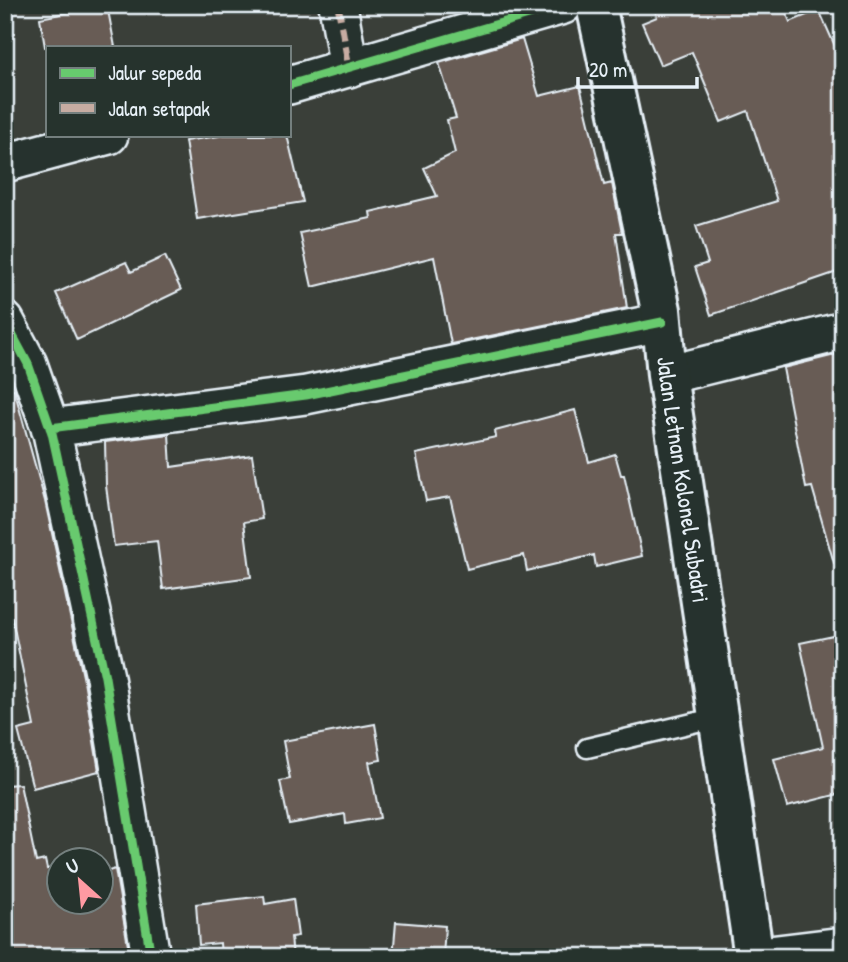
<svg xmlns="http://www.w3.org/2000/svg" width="848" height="962" viewBox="0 0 848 962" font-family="'Patrick Hand',sans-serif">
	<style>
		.building { fill: #685c55; stroke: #e8f1f8; stroke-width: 2 }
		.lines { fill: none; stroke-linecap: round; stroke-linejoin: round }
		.lane-casing { stroke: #e8f1f8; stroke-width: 23 }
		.street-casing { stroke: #e8f1f8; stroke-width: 42 }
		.secondary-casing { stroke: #e8f1f8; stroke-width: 44 }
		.lane { stroke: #26332d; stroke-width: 18 }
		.street { stroke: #26332d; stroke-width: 37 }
		.secondary { stroke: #26332d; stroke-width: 38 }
		.quiet { stroke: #c7aca2; stroke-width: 7; stroke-dasharray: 14 7; stroke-linecap: butt }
		.cycleway-casing { stroke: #26332d; stroke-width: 13 }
		.cycleway { stroke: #67ca6e; stroke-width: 9 }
		.labels { text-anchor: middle; stroke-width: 7; stroke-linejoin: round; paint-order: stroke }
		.street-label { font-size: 24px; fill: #e8f1f8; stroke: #26332d }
	</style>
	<rect width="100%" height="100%" fill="#3a3f39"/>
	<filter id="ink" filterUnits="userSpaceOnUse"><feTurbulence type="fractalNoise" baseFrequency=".0143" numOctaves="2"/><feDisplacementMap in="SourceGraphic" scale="14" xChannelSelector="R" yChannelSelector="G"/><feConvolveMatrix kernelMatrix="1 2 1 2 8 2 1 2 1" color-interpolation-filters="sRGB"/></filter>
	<g filter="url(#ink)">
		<path class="building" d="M107,5L115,47H45L40,18Z
			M653,5H783L790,22L819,10L843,64V270L711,315L695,267L708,263L696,226L777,201L748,111L721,122L692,52L660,65L642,23L657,17Z
			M522,39L539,96L580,86L604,185L612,183L622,233H616L627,308L451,344L434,257L312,287L300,233L371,218L370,212L437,196L424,168L455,153L447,120L456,118L439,63Z
			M226,135H287L303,202L197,219L185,141Z
			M165,256L181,290L77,340L56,293L126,262L131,272Z
			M843,353V562L834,563L812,487L806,488L783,368Z
			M14,389L45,501L84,681L99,771L33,788L18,730L34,726L12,618L5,619V390Z
			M575,410L589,462L615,454L621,475H624L642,556L596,567L594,555L527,571L524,555L467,569L450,497L426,501L416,454L496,437L495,431Z
			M169,434L171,467L252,455L262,519L244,522L251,577L163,589L157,541L114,546L106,486L105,442Z
			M843,634V793L787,807L774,759L823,747L800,643Z
			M375,724L381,760L369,762L380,818L346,824L345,814L289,824L280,781L290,779L283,741Z
			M20,784L36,862L45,860L47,869L60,867V902H102V873L115,869L130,957H5V785Z
			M264,896L265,904L293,899L298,936L291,937L293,957H221L220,943L199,945L196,904Z
			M396,922L445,926L443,957H393Z"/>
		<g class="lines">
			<g class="lane-casing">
				<path id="lane" d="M587,748L718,717"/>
			</g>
			<g class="street-casing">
				<path id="street" d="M338,5L349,68
					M289,85L563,5
					M5,163L109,135
					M5,321L28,364L52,433L105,677L151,957
					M667,375L843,331
					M50,428L306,395L662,322
					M754,957L843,946"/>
			</g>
			<g class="secondary-casing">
				<g id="secondary">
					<path id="s1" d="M596,5L661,310L667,375L754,957"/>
				</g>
			</g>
			<use href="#lane" class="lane"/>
			<use href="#street" class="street"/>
			<use href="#secondary" class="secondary"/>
			<path class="quiet" d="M338,5L349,68"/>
			<g class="cycleway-casing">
				<path id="cycleway" d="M289,85L563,5
					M5,321L28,364L52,433L105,677L151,957
					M50,428L306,395L662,322"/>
			</g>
			<use href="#cycleway" class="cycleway"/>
		</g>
	</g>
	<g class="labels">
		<g class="street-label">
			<text dy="8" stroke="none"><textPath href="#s1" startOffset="483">Jalan Letnan Kolonel Subadri</textPath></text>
		</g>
	</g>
	<rect width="848" height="962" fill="none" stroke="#26332d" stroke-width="28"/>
	<rect x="14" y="14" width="820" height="934" fill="none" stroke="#e8f1f8" stroke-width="2.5" filter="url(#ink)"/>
	<rect x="46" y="46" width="245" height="91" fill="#26332d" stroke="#747f7e" stroke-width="2"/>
	<rect x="60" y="68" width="35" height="10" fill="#67ca6e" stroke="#747f7e" stroke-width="2"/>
	<text x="108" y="80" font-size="21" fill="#e8f1f8">Jalur sepeda</text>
	<rect x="60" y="103" width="35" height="10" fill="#c7aca2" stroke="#747f7e" stroke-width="2"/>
	<text x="108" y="116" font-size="21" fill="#e8f1f8">Jalan setapak</text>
	<g transform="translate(80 881) rotate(333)"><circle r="33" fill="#26332d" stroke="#747f7e" stroke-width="2"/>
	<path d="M0-5L12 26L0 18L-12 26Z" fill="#ff9aa2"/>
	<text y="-10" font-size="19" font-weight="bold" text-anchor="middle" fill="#e8f1f8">U</text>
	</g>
	<path d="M578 77v10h119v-10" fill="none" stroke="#e8f1f8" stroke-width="3.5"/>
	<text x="589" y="77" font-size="21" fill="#e8f1f8" stroke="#26332d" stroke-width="5" paint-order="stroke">20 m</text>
</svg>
